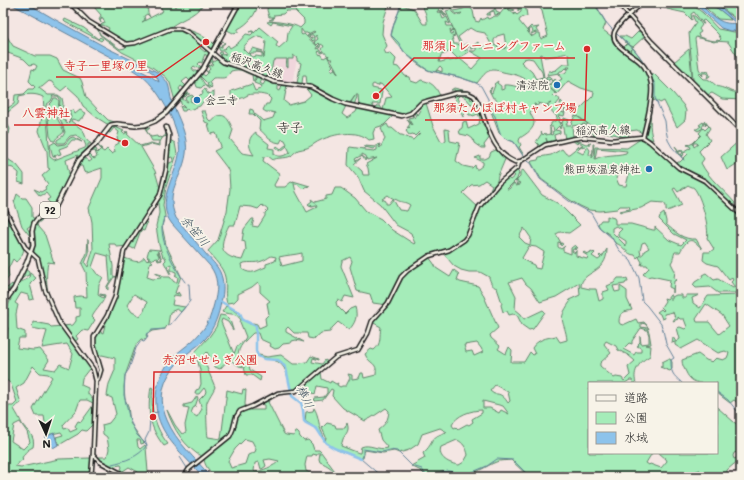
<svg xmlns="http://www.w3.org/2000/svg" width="744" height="480" viewBox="0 0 744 480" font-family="Mali,'Klee One',sans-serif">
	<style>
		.built { fill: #f0d6dc }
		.green { fill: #a5ecb9; stroke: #60846a; fill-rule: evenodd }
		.water { fill: #8dc3eb; stroke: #608098; fill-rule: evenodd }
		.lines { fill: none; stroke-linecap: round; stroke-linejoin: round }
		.stream { stroke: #608098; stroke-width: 1 }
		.river { stroke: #8dc3eb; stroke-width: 2.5 }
		.secondary-casing { stroke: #1c1c1c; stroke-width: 5.5 }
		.primary-casing { stroke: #1c1c1c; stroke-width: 6 }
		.secondary { stroke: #f7f3e8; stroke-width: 2.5 }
		.primary { stroke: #f7f3e8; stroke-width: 3 }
		.poi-dot { fill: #1f6fb2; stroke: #f7f3e8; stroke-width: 1.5 }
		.labels { text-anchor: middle; stroke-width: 3.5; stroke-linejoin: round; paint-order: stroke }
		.shield { fill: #f7f3e8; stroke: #5e5c59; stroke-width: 1 }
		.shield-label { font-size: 10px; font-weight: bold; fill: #1c1c1c }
		.street-label { font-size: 11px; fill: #1c1c1c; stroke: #f7f3e8 }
		.poi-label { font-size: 11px; fill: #1c1c1c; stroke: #f7f3e8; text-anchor: end }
		.water-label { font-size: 12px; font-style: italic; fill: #445664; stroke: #f7f3e8 }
		.quarter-label { font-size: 13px; fill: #1c1c1c; stroke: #f7f3e8 }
		.leader { fill: none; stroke: #d62828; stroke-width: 1.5 }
		.callout-dot { fill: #d62828; stroke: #f7f3e8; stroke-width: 1.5 }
		.callout-label { font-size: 12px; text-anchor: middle; font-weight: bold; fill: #d62828; stroke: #f7f3e8; stroke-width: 3.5; stroke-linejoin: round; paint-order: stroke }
	</style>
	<rect width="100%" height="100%" fill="#f4e6e3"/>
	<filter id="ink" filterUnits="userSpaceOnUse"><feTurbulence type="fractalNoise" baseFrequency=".025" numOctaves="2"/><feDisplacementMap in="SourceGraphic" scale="8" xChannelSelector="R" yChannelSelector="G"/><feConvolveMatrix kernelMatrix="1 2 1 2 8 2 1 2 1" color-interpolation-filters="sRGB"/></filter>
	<g filter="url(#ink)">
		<path class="built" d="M293,55L297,59L292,83L278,82L268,79L272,61L276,58H288Z"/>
		<path class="green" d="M89,3H147L148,13L150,17L147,14L144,16L145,20L142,22L163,11L158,3H174L173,4L176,7L178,5L174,3H204C193,19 179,18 166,31C185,27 188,34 201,46L200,48L205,52L206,51L203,47L209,52L210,56L208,58L205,54L203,59L205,61L207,60L206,62L203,59L202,63L200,62L198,64L202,68L203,67L202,69L199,67L197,68L194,66L192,68L194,71H197L196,72L198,74L191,82L187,78L182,82L187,87L185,89L181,86L179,89L182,93L175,101L170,83L166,77L152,67L122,52L100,35L97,28L100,34L120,49L125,48L126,46L104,30L105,29L107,32L109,28L103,25L99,27L102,24L105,23L103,18L101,17L102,19L100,20L101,23L99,19L101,15L94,7Z
			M239,3H258C257,14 248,24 238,29V32L233,33L225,29Z
			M268,3H389L383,22L382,34L387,46L384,50L386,54L390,53L396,59L394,66L398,67L405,76L410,77L411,81L417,83L421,80C431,82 436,86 440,96L424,101L408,113L402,115L359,106L358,95H356L357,97L354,105L350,104L355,96L349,104L337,100L314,87L307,84L306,75H303L302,83L305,84L294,83H297L301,63L297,61V58L293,55V59H288V67L286,66L287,59H276L273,61L270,78L275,81L268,78L269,73L267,78L260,75L262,73L261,72L259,75L220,58L219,57L221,55L219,53L221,52L222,55L226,54L224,51H220L219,49V48L217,47L216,50H215L220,40H221L225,43L222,45V47L221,45L225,43L221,40L217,46L224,49L228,45L230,48L238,43L246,34L251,35L253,33L252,31L249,32L253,31L254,33L260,27L278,42L276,46L279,48L287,41L288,32L292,26L273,22L271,25L267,22C273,20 295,24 300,28L304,24V20L295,11H286L283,14L274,15L273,20H269L272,19L273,17H269L267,10ZM301,29L304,33H307L308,34L314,31L315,32L308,35V36H307L310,38L312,37L310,38L309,35H313L314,37L311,39L313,41L315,40V37L316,35L318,39L314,42L317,45L319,43L320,44L318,46L321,48L320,46L321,44L324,46L322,49L328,56L329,55L328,57L330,59H332L331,60L336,69L338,74L334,67L335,69L331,71L330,69L333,66L327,56L324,58L321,54L320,55L318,52L319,51L322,53L324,52L321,51L319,48L317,49L318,47L304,34L302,35L301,34ZM258,36L262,37L266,41L264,58L263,53L257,52L262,53V57L256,56L253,57L249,55L251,53H256L257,51H263L253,48L248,54L243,49C245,43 251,39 258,36ZM374,84L377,86L381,84L392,97L386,98L383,110L380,106H377L376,108H374L372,104H380L382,92L381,90L372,88V85Z
			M419,3H442L444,10L442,6L438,10L440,11H437L438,13L444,12L440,11L442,10L447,16H446L445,13L443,14L445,17L443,14H441L443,19L447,17L450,24L446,22L447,26H452L454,31L450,29L451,35L453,34L451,32L454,31L455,36L452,37L454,44H458L466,51L459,43L446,11L450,10C454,14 458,18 462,13C453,16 451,9 448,3H459L452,6V8L454,11L463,9L467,6L466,3H462H467L473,11L475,21L479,22L481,18L482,20L487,17L488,19L495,16H499L500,14L495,15L494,11L490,12V15H487V14L493,10H494L495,8L497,12L500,14L504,9L506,8L505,7L515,10L512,11L508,9L515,15L514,12L517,15L521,12V10L519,9L518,11V7L514,4L525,3L527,16L523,17L520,19L519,21L532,37L531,35L533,36L536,34V32L531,34L533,31L531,28L528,30L530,32L529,33L527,30L531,26L533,28L539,27L536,29L538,33H540L541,39L548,36L542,11L536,3H594L606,23L603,30L611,36L618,47L638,61L647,72L644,65L629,53L633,48L634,49L643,61L648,73L654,74L673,93L684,106L686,111L685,120L677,127L664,101L660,103L656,100L652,101C651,114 648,127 653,140L646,137L645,133H642L637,130L629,131L628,137H626L600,131L593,127L595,129L596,137H588H593L594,134L589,131H591V128L589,126H591L575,114L593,96L594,92L581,88L568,81L557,94L549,87L551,85V84L548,85L552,82L551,79L548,80L549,82L548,81L547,82V84L546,81L547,79L545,78L547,76L551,77L553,82L555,79L557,82L562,79L558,74L565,73L570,67H567L568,69L565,68L562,71H560L559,73L547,75L549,71H551L552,72V71L556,70L563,64H570L569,56L567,53C561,55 549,57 544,57L542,54L540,55L544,77L526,84L524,83L525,79C517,74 511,74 503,72C488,67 486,72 477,83L458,77L436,72L437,70L442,72V68L440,66L435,72C420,71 399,47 391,36L395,20L402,5L414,9L423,24H427C427,15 425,9 419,3ZM470,28L475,31L485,33L491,44L481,48L478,42L470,48L472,49L476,47V51H470L482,58L472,69L459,58L469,52L466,48L469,47L467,43L463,46L458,37ZM504,34L506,47L504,49L494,45V40L497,36ZM450,51L458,59L450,61L448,60L441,62H439L441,55L445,54ZM528,58L533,59L542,72L543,77L536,79L532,72L521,62L524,59Z
			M662,3H690L703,13L718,29L734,32L741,31V62L728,42C717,41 707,41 696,37L695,39L699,69L701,72L703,71L705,72L708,71L710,76L707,78L708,75L707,73H702L703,76L700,73L699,75L703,79C710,78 712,83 717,86C718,87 721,87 723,88C731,90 731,94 741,91V100L722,99L712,93L707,95L699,87L693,80L689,33L696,23L693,17V15L696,17L702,25L699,29L701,32L698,34L699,37L714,42L718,40L719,41L721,39L718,34L704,20L702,21L704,24H703L694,12L691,14L692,20L685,13L667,9L663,6Z
			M700,3C711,3 723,11 731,20L718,19Z
			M712,3H741V23L722,8Z
			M65,19L84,28L98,39L100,37L103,39L101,41L65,22L64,21Z
			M3,30L13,46L35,56H50L57,59L63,70L80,78L82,82L86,97L98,110L108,120L118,123H109L107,124L96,117L83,106L78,96L67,86L61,91L54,85L52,82L49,81L42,87H39V88L48,95H58L62,98L63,103L62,116L67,124L69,122L71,117L69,111L73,110L75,114L80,110L86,113L83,118H81L79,121L72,119L71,121L83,130L86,138L91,144H88V149L79,158L75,164L78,155L66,160L70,177L58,200L52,205L47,200L50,198L46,193L40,196L34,189L41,192L46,189L45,187L48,184L42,176L50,169L48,168L47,151L39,131L44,108L43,97C35,93 27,94 19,96L18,104L3,116L10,129L9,134L3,135V130L5,127L3,125V111L14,104L15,95L24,94L29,89H33L35,87L29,81L32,69L35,70L37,66L34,64L30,65L24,59L8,53L3,50ZM52,96H58L60,99L59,116L65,132L63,136L57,140V143H64L70,136L76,135L84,141L86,146L85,148L54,160L50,157L46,105L51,101L53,97Z
			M189,30L199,34L215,44L212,51L187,31Z
			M640,30L645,36L633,47L628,44L633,48L628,53L623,48L627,44L620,36H625L631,39Z
			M689,49L692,75L690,78L674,62Z
			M211,56H213L215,57L212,56L213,62H210V64L208,63L207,64L209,66L212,65L213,62L218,59L223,63L240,68L256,76L253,82L252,75C242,72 243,68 231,71C225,81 223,77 213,78L209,82L212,87L211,88L209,86V89L204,85L201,88L197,87L196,84L194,82L192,86L191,85L194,82L197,83L195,80L199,76C203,80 203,83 207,87L208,86L207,83L199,75L201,73L205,76L208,73L204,69L209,73L208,71L210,69L207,65Z
			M257,76L264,81L262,80L260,83L263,85L266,80L278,84V90L280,91L282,85H287L284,101L289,105L304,101L311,95L304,86C319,89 330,101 346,106L342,114L347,118L356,112L358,107L393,116L384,125L375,128L373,133L374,139L369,140C357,129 334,134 321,140C316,142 312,146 307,148C304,149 301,149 298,150C295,152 293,154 291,156C285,159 277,157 273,160L268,156L264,157L263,161L280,174L274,185L275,187H285L291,182L294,183L293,181L310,186L305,187L303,189L297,184H294L296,192L307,212L317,207L316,205L312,206L311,204L312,206L309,205L308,204L312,201L311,199L315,202L326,199V196L332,195L335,188H341L355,198L366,211L381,219L392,230L414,244L415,243L413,239L411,233L396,225L380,204L364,191L358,177L348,165L349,148L350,147L364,149L365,146L376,147L373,149L365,147V150L374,151L377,150V145L380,144L379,147L380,148L385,139L381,128L387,124L389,128H392L400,135H402L413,140L420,133L419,132L415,136L413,134L409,135L406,131L410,127L407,128L410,124L407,119L412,125L408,118L413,117L412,114L415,118L416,117L414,112H415L418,115L421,110L419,108L417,111L416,110L426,103L433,126L441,141L443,142L446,140L445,129L449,130L450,141L460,143L456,161L463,166L472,168L475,165L476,169H478L483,165V162L475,158L480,156V159H485L489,157L491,152L496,150L506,157L498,176L496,186L487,196L492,185L485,180L479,184L471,185L463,193L479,208L504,179L507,177L510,180L515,176L512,173L516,170L519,173L517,179L507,189H509L514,183L516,186L520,185L519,182L517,185L516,184L518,181L515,182L520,177V172L523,170L542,195L559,204L580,225L569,233L560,232L556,234L561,243L563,244L561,246L560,244L561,243L558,242V247L561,249L565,246L563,248V251L571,254V248L575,245L578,248H574L577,250L573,249L572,251L575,253L576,251V256L587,259L588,256L583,253L584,252L587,254L588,253L590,254L591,252L593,253L594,252L595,253L592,256L598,260L601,258L599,256L600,255L602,257L607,249C607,275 581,270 581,287L590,289H596L599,301L603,299V292L609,290L607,286L614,283L618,278H624L625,279L627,278L628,282H626L625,284L613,286L615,292L620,291V286L627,291V299L632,310C625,312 619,311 619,322L620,324L623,325L636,319L638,323L644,322L649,329L646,324L641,323V327L647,328L649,332L651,344L645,345L651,346L650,356C640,361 632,371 636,383H633L632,380H630L625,383H589V453H652L646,463L649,465L650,464L661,468L667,461L666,459L659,453H717V407L735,423L741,424V442H739L738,444L739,446H741V451L734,453L733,456L734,459L741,456V461L734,464L727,470V477H700L698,471L700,470L696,471L697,477H577L562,472L548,477H529L511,460C506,461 500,460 496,462C486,466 478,473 467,474C459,475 452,471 445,472C438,473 434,477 427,477L421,471L411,466L425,458L423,453C436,442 427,438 447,432L440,428L422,434L418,444L409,450L399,453L394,451L383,453L365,450L363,458L361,459L337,450L325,442L326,437L322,428L327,423L335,425L336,428H345L347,423C350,431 346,433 343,439C342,441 342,444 341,446L359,453H360L361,447C370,443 378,451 388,448L381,440L378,430C386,424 388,420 389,411L386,408L371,418L365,421L343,408L332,396L333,390L331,389L323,400L314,401L315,398L324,397L327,393V388L317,386L315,395L313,393L309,394L298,389L291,391C288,379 287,363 273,360C267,358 263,359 258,356L259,355L267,357L281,355L293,364H299L300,363L307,362L311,356L319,359V360L313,358L312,362L322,364L325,360L328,362L321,372L322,379L330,383L331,381L336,384L338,383L337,385L340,387L342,386H346L350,378L348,374L352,375V379L359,378L361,373H363L364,378L376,375C378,361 369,365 365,354L371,349L374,350C382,344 379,336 381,327L372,322L374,318L387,305L373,303L370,294L357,291L350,267L352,261L350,257L342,261L341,266L354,298L345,296L342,302L338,300L336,302L337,306L345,314L350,309L355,307C358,317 355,323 349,330L338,322L332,328L330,332L321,333L314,339L308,338L307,333H294L288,327L286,329V332L304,342L296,340L292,341L291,343L283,344L279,348L275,349L270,346L271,344L260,339L258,333H253C245,341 238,346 238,357L244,363L249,365L250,370L261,377L260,381L252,375H246L244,367L239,366L229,359L220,369L215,367L207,352L203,358L215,387C213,392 209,397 207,402C206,404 207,434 208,437L221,439L227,390L242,394L243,389L246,390L245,404L246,410H264V405L260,404C270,403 269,393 285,393L275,396L268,402L284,434L286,435L294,436L295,432H297L299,434L300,437L304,441L308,440L312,444L314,450H319L321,452L337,474L335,477C335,469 327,465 320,462L319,459L320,453H317L316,455L313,454L312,456H307L305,465L306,471L312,474L313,477H220L213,475C209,470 204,465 204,458L212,451L211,450L202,457C185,447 173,429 167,410L175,425L182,434L186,432L185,425L189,408L184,407V405L192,403L197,396L198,398L195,407L193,408L191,413L197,417L202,409L199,400L205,394L206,391L204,388L199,394H195L196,390L199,389L201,384L200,370L197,358L193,354L209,337L216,327L220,315L226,316L230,320L233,330L228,322L222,319L221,322L234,354L237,346L243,342L246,337L240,322L241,320C236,312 229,315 222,312L226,306C237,310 240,319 250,324L253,323L257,324L259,328L266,325L265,318L269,314L267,303L270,301L260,292V286L258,282L252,287L238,294V298L234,302L227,303C224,295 227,286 225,277C223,267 214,260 208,251L218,240L227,211L230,189L229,173L227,168L214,151L220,148L221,146L216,133L211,134L208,124H210L205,122L201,111H205L208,119L211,122C213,121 215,119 216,117C226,111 230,123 233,130L230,139L242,153L254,155C248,147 247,138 256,132V134L269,144L268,148L274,149V154C279,158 285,156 290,152L287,146L281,151L276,148L277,146L281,149L287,144L285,140L282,139L280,143C267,141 267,135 259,129L260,121L253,114H249L250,109L253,110L254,113L263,121L273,118L275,113L271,112H266L263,110L266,104H269L271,99L268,96C262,94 254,93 248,95C242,98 240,100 233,98L231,95V91L252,84L255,91L260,89L262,86L254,83ZM362,154L366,156L367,160L377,158L366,164L368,168L369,175H363L362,171L354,164L361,158L356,161L355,159L360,156L363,157L365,161L366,159L362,156ZM388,195C390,197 394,199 397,200C402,203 404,201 410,205L407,211L399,210L393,199L389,204H386V201L382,199ZM262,205L268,210L265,213V216L258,227L252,226L254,219H252L244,229L242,241L245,242L246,250L242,260C217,256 220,244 229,225H235L240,206L252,207L258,209ZM524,228L531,238L530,245L525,243L519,237ZM529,246L536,247L544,252L540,269L535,268L534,265L525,261L522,258ZM442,252L454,266L461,270L469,272H480L489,277C490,281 492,287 497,288L502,303L501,305L503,312L507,311L509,315L513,314L517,315L522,325L529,330L533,329L545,312L543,310L524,319L521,314L515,309L516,296L509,282L522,278L526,284L531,288L540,302L556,297L579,283L580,295L569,300L570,302C556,322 565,320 567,340L560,342L556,336C546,338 538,339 532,348L535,354L533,355L530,352L524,362H511L512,350L509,347L506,354L498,349L500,346L491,338L490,335L498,328L482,292L478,286L460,282L457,280L459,274L454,270L450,277L436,268C435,264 431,260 428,256ZM302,253V261L282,266L279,257C287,255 294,255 302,253ZM271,256L276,257L275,261L266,264V267C257,270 252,276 242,269L241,264C247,261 255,264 262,261C265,260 268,258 271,256ZM641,328L647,330L649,335V343L641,344L640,336V342L638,344L639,345L637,346L641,348V352H636L634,355L623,349L629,343L632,344V341ZM606,341L616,346L618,350L628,355L635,361L628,367L630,375L624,381L622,378L616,377L614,378L600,366V363L611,353L604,344ZM477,343L481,348L483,352L474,356L472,351L466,352L464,345ZM495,385L508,392L510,401L508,403C505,398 501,393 494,394L490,391ZM483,401L503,406L509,414L501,410L499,413L490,408H483ZM482,410V413L472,419L473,422L469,425L467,424L458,429L456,427L454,428L452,425C456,415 472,410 482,410ZM245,439L252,441L256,449L255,452L248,455L245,464L231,468L228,461L235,449ZM457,440C463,442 467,449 468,455L464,462L459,465C450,464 437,458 441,447ZM270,459L279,461C275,466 261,471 255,472L254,471L255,463L259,462L261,469H262L266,466L264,460Z
			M544,78L548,87L555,93L553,95L556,98L558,97L560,100L556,105L559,110H561L560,108L561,106L560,104L561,101L565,106L561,112L564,113L565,108L566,109L564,116L560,115L558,116L560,118L559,122L562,123L560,124L561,127L560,129L559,126L555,130L560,131V133L554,135L555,140L559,139L561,140L548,143L546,138L547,143L538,148L539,145L536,142L542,133L541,132L543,135L545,133L546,135L550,134V128L551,131L550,134L551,135L553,134L552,132L554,131L553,127H549L551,125V123L557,120V117L547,106L551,103L546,105L538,103L540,104L536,106L535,104H534L535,107L530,112C531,116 533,118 534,121C535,129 526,134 520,138L519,141L521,145L519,147L525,157H524L514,142L504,138L499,133L489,106L491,105V108L494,110L498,103L495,98H493L489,90L492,87L490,92L492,93L495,85L494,84L498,81L497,83L501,86V90L504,89V85C515,84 518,90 529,86L532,89L536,86L535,84L538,82L539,83L537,84V87L542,88L545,86V83L543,81L539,83L538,81H539Z
			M454,88L467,91H459L460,93L468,94L472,97L470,98L471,100L473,98L475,100L472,96C479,103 481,112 484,121L483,123V125H486L490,137L484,145L485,148H481L474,143L473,139L469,136L460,134L459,130L462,128L463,122L466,121L468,129L479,124L480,118L478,114L473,116L472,115H469L468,112L476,110L466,98L460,95L457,98L464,112L463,117L453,95L455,90H451Z
			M205,89L208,94L214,92V96L205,99L200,106L189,110L186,109L185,111H182L180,106L185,108L181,104L180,98L185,91L187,92L186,91L189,93V95L186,93L187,95L185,97L183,95L184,98L182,99L188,102L186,99L187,97L192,95L195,98L192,97L190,101L195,103L196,101L197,102L199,100L198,97L201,94L202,95L203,93L202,91Z
			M54,98H57L59,101L57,118L64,131C62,136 56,136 55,141H53L50,136L48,118L50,116L48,114V106L52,102Z
			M575,115L588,124L586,125L585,130L588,131V132L585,131L584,135L587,136L565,139L562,123L564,118L569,120L566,125H571ZM585,124L583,135L573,136L572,126Z
			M705,121L710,128L706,134L710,140L699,151L704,159L701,163C709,179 724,190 735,203L734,205L706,181L676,164L678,162H680L688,154L686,152L683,153L684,155L681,156L682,158L677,151V150L681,155L683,152L681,151L679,152L675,146L679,151L682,150L684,151L689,148L690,149L691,147L687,145L688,144L689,145L693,143L694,147L698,144L697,143H693L701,135L699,133L703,128L698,131L695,129H697L701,126L699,125L703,122L704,124L702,127L705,130L709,126L707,124L705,126L706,123L705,124L704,122Z
			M113,126L124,131L122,132L124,134L126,133L125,131L127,133V131L128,134H127L140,146L151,143L158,145L159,142V141H152L145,128H150L146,131L151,137L157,136L158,138L161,137L162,138L165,136L166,133H167L168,136L163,137L160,142V146L151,144L141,147L155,171L159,185L161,189L160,193L139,230L150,214L151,215H149L145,221L147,223L144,231L141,230L134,249L128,246L117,247L115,244H109L113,266V276L118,277H114L108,286V290L106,288L110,281L108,256L97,253L92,267L97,274L103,277L99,285L98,295L103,298L104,296L100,295V294L105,295C104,303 96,309 92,317L95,320L88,331L82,330L76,336L78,339L73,343L92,370L89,369L82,378L81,385L88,388V394L94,401L93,424L86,431L82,430L78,434L59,445L56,437L63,435L61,432L47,435L44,416H36L33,409L52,377L48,374L40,373L33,366L24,383L16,388L21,403L15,407L14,409C17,414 20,419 22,424C27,431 36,436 33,447C27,450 25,452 22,458L23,459L15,466L21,467L59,459L90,458L93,463L92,477H3V392L4,406H13L17,402L11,384L3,377V339L6,337L8,328L6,326H3V322C7,318 8,316 6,311L11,299L10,296L25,269L29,272V275L24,277L20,281L21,282L29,278L30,273L36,278L30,284L34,299L29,300L28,295L21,293L15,303L18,305L16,314L17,329L25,332V338H19L17,348L33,350L40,349L49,360L44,368L55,370L60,364L69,368L73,354L67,344L42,348L47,331L32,328L33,322L49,325L51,327L73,325L76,321V317L80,316V308H75L74,297L80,296L87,297L86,272L82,264L87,253L88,239L89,253L85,263L88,267L93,250L92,222L89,208L102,178V168L87,173L84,172L82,166H80L72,175L79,162L86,158L89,162L92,160L87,154L88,153L94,159L97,157L95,151L89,152L95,146V149L97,150L96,152L97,153L101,149L97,145L96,146L97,145L102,149L101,150L104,152L107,149L112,154L115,152L114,146L119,143L117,138L119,132L114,128L110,133L107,132ZM80,400H87L93,403L92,407L81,422L78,421L75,426L77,429L70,432L68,428L64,429L63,425L76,411ZM20,422L27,432L30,442L23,449L11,441L14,425Z
			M73,137L82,142L77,140H72L67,146L59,149L61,154L53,156L56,157H53L50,145L55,142L58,145L65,144L70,138Z
			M573,139L577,142L579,141L586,144L591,143L587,146L590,150L589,154L590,156L593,152V144H594L592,158L594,155L595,147L627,148L639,140H645L678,170L698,179L706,185L741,217V293H718L710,287L696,288L693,285L695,282L703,277L702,275L706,273L714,280L718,279L733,288L735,287L731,282L733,280L732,278L729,280L718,266L707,263L703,260L704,252H710L714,249L707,238C710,229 701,196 694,188C693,187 689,186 688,185L678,192L675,188L673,189L682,205L670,210L666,211V206L664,203L652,202L641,208L621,212L619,211L630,209L629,206H620L617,209L600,211L589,210L580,206L570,200L541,179L531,162L532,161L538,160L539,157L551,155L562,149L566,154H569L579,146L580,148L577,151L583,154L587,148L585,146L581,147L580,146L583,145L579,142L577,144L572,140ZM597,148L627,151L626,153C615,156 605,154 595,159ZM624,173L629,174L626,186H624L619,185L616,178L618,174Z
			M741,139V161L727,170L721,157Z
			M170,140L175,143L177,154L166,187L163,205L165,216L162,226L166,245L181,276L175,293L178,294V292L180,295V296L174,295L172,305L185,307L181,312L177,309L170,312L168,324L165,329L152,331L146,335L147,337L145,340L141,339L136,345L125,376L124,387L125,399L128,406L130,423L144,443L141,444L140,440H137L138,447L140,449L145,445L146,447L148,472L151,477H135L138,472L129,467L123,471L122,472L127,475L120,472L122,467L121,465L114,466L112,468L99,461L97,457H107L109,449L107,437L103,434L102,425L109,423L116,414L112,398L107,396L109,384L115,370V358L102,355L99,356L95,340L99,331L103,333C105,321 111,311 114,299C119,286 121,272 123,258C131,259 139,266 144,257L147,261L149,259L147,257L153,262L150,263L147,277L153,279L161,278L159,275L155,273L162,275L163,277H170L174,282H177L178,277L175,275H176V272L171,270V264L167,266L171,274H170L164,262L166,260L165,257H163L159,245L156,226L159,213L158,203L161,196L164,185L167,164L172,162L173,160L172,157L168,158V152H170V151L169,150ZM134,294L147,302L144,311L140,316L132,312L127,305Z
			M3,149L6,158L17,165L24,174V184L18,182L19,173L13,168L5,166L3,163Z
			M17,194L22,198H26L32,207V217L35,219L31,225L27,228C32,234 34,243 29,249L27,248L30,247V236L22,226L14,201L15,200Z
			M3,207L24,248C23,255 20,258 16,262L13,259L8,269L9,277C6,280 5,284 6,288H7L12,284L14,286L13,288H10L9,291H5L3,294Z
			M52,211H53L37,224L38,227L45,235L54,263L48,262C46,273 46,286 49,296L45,288L39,259L34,253L33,230L37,220Z
			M664,213L666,221V224C675,232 683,240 696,239L702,249C691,236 687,239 680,252H675C673,256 674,259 671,263L675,271L674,278L677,280L674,281L673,293V289L669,287L670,280L651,276L647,277L643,274L649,268L647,265H641L642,262L639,257L644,253V251L649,248L645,242L642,243L640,251L641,254L637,258L635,255C626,255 624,245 615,243L610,235L600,228L598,224L601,220H607V216L614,218L615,220V224H631L653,230H655V227L669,240L681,245L686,240L674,234L659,219L660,216ZM616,226L622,229L618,233V236L626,241V246L612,232V228Z
			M149,249L160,250L157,252L159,256L158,260H162L158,253L159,252L162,260L158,261L157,258L152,259V260L147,256Z
			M670,295H671V297L670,298V299H672V297L676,295H682V298H686V295H699L692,298L693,303L700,308L708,296L741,295V405L734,400L730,403L717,393V383C704,383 692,386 686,372C684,368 682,365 682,360L698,354L706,360L712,362L716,358L723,360L727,358L729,353L725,351L718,353L698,340L681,349L675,345V342L672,343L673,337L676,342L680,339L677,328L680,327L685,329L687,327L684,319H680L678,317V319L673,321L675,318L673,312L664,314L665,318L662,319L660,314L657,312L661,309L663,311L664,310L661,307L665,301L664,298L667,299ZM706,304L722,315L729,326L719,334L709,322H697L696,319Z
			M668,359H670L672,362V369L670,371L660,367H662V362Z
			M151,387L153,388C150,408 155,428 168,444L164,446C149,427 147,412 151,387Z
			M314,408C318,414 318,420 320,427C321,432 324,435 324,439L317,429L305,421L306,412L313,411Z"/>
		<path class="water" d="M9,3H27L56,20L109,49L155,71C160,74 165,78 168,84C170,89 170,96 172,102C178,118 189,136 186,154C182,180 164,190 176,218C186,230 195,241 205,253C210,259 217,265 220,272C224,281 224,292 221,302C219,314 214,328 206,338C201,344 194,348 188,353C167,371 155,392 167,420C176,442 196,459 211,477H203C188,459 165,441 158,417C152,394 159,372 175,355C183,348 193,342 200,333C209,324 212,312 215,300C218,287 218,277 210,266L172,224C155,202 175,178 179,155C183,132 160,90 142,76C128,66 112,58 97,50C68,34 38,18 9,3ZM126,63C136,64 156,70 159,82L149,75Z
			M694,3H699C709,13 720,26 736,23L720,10L708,3C722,3 729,19 741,23V30L730,31L721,28Z
			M54,433L58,445L53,448L45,437Z"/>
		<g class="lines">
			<path class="stream" d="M400,3C401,11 392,25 391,35L398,42L405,53L426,69L431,71L459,77L476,83L481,86L488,99L489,108L495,116L498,127L501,135L504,138L514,142L524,157
				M595,3C600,11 603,20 610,27C622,41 638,48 645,66
				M650,75L655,84V98L665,121L666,130L668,140L672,147L684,160
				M526,160L531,163L540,179L569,201L591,213L599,227L612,238L619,250L631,261L639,278L642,301L647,306L661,324L663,330L666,344L674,358L671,360C671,373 672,374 682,383
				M167,217L164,218C156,236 174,267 185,282
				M168,325L171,324L190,301L189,284H188
				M717,392L728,400L738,412L741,408
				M153,413L158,412
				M147,445L137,435L130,421L124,395L125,375L129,369L136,348L141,341L144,342L148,337L146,334L152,330L165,329
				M180,457L187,468L185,471L183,476
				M112,464C125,461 139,457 147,445L145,440L149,432L150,419
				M382,477L361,459L363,456V449L382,452L390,450L397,451L412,466L422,469L425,474L429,477L437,473L448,471L462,474H468L487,466L497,459L513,460L530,477
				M546,477C557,473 568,469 578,477"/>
			<path class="river" d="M220,301L240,313L243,320L256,326V351L258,356L264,359L278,360L281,362L286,368L292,396L301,403L303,410L304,421L306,423L317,429L326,443L334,448L361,459"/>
			<g class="secondary-casing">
				<path id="secondary" d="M70,3L88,21L126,44L135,43L170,29H181L189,33L223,62L240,67L274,82L311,87L333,99L345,104L402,116L411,113L421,103L427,101L457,93H468L474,96L478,102C487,123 491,152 515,162L521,161L545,145L571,139L583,137L612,140L643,137L650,142L679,168L705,181L741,215
					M618,3L652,42L741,131
					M642,3C634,11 622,19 616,29C606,44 632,54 640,62C645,66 650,76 651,83C654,96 646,124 643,137
					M3,206L25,247L38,259L45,290L59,322L93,369L96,381L93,454L100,462L128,477
					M96,381L98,380L101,370L94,346V337L107,316L115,297L117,287L124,251L160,195L166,170L169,135L166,127
					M91,477L93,454
					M184,477L189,469L230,436L233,429L236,417L240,411L253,406L278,393L296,391L336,357L358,350L368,333L372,321L388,303L401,277L407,271L429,256L449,250L464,240L468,235L479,207L499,183L518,167L519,162"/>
			</g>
			<g class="primary-casing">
				<path id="primary" d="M3,304L14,289L27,262L33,245L32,231L34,223L37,219L51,210L57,204L79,160L97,143L111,125L117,124L135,126L145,125L155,121L166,113L203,69L239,3"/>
			</g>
			<use href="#secondary" class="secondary"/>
			<use href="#primary" class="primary"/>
		</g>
	</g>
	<g class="poi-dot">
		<circle cx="557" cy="85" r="4"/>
		<circle cx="197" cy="100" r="4"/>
		<circle cx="649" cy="169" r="4"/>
	</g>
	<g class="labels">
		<rect class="shield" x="40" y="202" width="20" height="16" rx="3"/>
		<g class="shield-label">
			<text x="50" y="214">72</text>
		</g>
		<g class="street-label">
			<text transform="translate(257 65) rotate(20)" y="4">稲沢高久線</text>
			<text transform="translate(603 130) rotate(-1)" y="4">稲沢高久線</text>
		</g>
		<g class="poi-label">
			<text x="549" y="89">清涼院</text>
			<text x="205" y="104" text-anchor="start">会三寺</text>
			<text x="641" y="173">熊田坂温泉神社</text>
		</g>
		<g class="water-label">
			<text transform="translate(195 231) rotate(50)" y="4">余笹川</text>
			<text transform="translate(305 397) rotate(65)" y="4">棒川</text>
		</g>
		<g class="quarter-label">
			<text x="290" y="132">寺子</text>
		</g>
	</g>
	<path class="leader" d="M376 96L414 58H575M206 42L156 77H56M587 49L585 120H425M125 143L78 125H14M153 417L154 372H266"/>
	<g class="callout-dot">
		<circle cx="376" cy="96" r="4"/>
		<circle cx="206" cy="42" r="4"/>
		<circle cx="587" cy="49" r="4"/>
		<circle cx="125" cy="143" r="4"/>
		<circle cx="153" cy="417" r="4"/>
	</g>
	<g class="callout-label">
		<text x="494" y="50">那須トレーニングファーム</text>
		<text x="106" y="70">寺子一里塚の里</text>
		<text x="505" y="112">那須たんぽぽ村キャンプ場</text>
		<text x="46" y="117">八雲神社</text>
		<text x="210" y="364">赤沼せせらぎ公園</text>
	</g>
	<rect width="744" height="480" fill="none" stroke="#f7f3e8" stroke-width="16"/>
	<rect x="8" y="8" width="728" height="464" fill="none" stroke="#1c1c1c" stroke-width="1.5" filter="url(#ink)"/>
	<rect x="588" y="382" width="130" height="72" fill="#f7f3e8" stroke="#9f9d96"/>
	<rect x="596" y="395" width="20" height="6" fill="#f7f3e8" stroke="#9f9d96"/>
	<text x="624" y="402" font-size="12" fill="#1c1c1c">道路</text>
	<rect x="596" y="412" width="20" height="12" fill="#a5ecb9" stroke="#9f9d96"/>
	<text x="624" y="422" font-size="12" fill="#1c1c1c">公園</text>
	<rect x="596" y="432" width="20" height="12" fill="#8dc3eb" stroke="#9f9d96"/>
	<text x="624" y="442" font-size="12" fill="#1c1c1c">水域</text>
	<g transform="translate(46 434) rotate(177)" stroke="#f7f3e8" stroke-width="3" paint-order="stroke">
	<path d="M0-3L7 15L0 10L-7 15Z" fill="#1c1c1c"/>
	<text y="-6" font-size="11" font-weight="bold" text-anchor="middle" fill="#1c1c1c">N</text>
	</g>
</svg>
